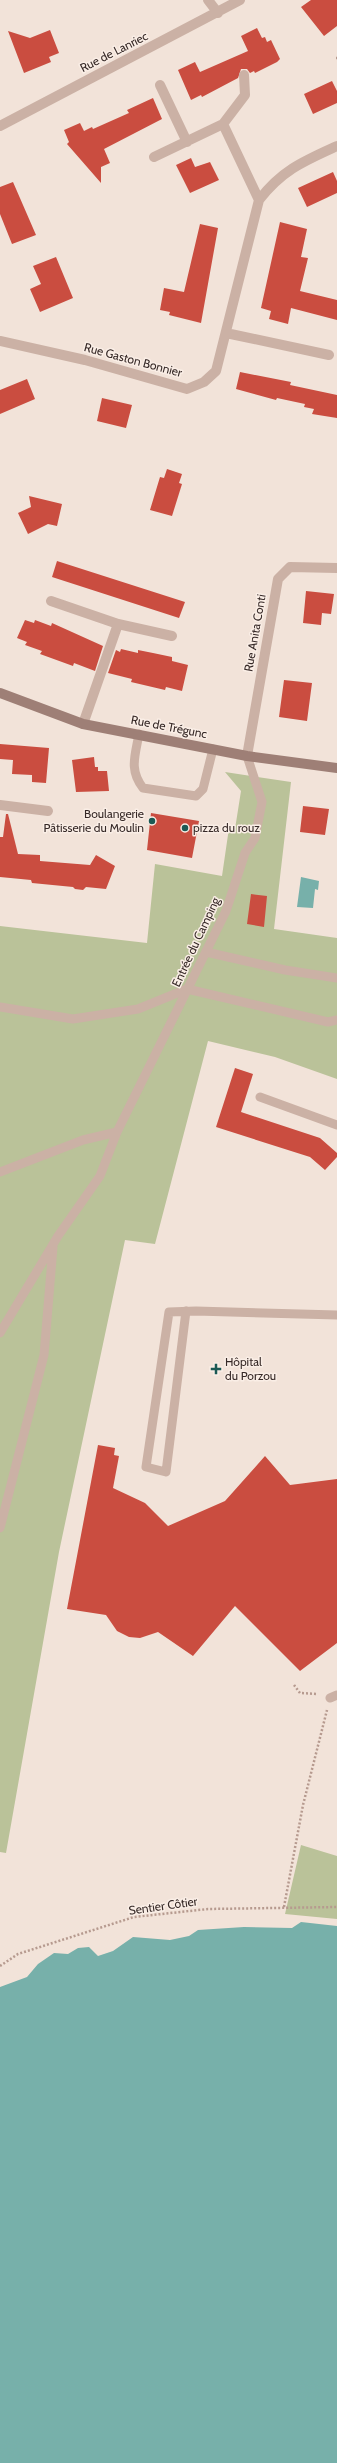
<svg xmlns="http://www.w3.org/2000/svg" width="337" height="2463" viewBox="0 0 337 2463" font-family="Cabin,sans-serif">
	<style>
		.green { fill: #bac299 }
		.water { fill: #77b0aa }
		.building { fill: #ca4d40 }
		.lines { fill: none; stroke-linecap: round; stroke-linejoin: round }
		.path { stroke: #b69a8f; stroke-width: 2.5; stroke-dasharray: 2 2; stroke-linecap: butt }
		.lane { stroke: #cbb1a5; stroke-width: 9 }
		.street { stroke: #cbb1a5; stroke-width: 10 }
		.secondary { stroke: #9e7f76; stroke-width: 10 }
		.poi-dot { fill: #1b5954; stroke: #faeee6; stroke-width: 1.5 }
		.labels { text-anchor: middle; stroke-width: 3; stroke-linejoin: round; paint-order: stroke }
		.street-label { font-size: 12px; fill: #362927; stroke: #faeee6 }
		.poi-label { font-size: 12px; fill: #362927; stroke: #faeee6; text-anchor: start }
	</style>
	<rect width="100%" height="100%" fill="#f2e3d9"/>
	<path class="green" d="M225,772L291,782L274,929L337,938V1079L275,1057L208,1041L155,1244L125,1240L59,1552L6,1853L0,1852V926L147,943L155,864L222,876L229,828L235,829L241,791Z
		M301,1845L337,1856V1919L285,1914Z"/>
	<path class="water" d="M301,877L319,881L318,890L315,889L313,908L297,907Z
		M301,1922L337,1926V2463H0V1987L27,1977L38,1964L54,1953L68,1954L78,1948L89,1947L98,1956L113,1951L133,1937L170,1940L189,1936L198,1930L244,1927L292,1928Z"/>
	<path class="building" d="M311,0H337V26L324,36L301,7Z
		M257,28L262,38L265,37L267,42L271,40L280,59L277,62L255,73L254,71L250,73L247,69H241L238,78L202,97L201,95L191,100L178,70L195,62L200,72L248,51L241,36Z
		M50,30L59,53L49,57L51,62L24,73L8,31L30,38Z
		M332,81L337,91V103L313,114L304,94Z
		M153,98L162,119L104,149L110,163L101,167V183L67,144L69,142L64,130L80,123L84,131L92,127L93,129L129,113L127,110Z
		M191,158L195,167L210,162L219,180L190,193L176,165Z
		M333,172L337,181V193L307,207L298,188Z
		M13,182L36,235L12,244L0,214V187Z
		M280,222L307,229L301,257L308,258L300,291L337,300V320L291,308L288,324L269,319L271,311L261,308Z
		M200,224L218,228L201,323L169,315L170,312L160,310L164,288L184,292Z
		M56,257L73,298L40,312L30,289L41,284L33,266Z
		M240,372L291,382L290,385L337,395V418L312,414L314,409L304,407L305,404L277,398L276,400L236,389Z
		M27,379L35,399L0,414V390Z
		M102,398L132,405L126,428L97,421Z
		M167,469L182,474L179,483L182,484L172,516L150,510L160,477L164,478Z
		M29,496L62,504L57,526L48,524L28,534L18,513L31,507Z
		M57,561L185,602L179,618L52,577Z
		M306,591L334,594L331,614L322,613L321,625L303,623Z
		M25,620L34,623L35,620L51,626L52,623L103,646L95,671L74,663L73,666L40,654L42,651L25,645L27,642L17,638Z
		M121,649L138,653V650L153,653L172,657V661L188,665L182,691L166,687L165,690L131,682L132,679L108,673L116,650L120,652Z
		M284,680L312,683L307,721L279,717Z
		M0,744L49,748L46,783L32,782V775L12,774L13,760L0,759Z
		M94,757L95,767H98V771H107L109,791L76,792L72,760Z
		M303,806L329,809L325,835L300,832Z
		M151,813L199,821L192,858L147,850Z
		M6,814H8L18,854L40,855V861L90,865L96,855L115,866L106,889L86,887L83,890L75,889L73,887L32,883L31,880L0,877V837H3Z
		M251,894L267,896L264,927L247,924Z
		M235,1068L253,1074L241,1112L320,1138L337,1153V1157L325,1170L310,1157L216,1127Z
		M98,1445L115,1448L114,1455L119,1456L113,1488L145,1503L168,1526L225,1501L265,1456L290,1485L337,1479V1643L300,1671L235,1606L193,1656L158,1632L140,1638L129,1637L117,1631L106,1615L67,1609Z"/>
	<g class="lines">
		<path class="path" d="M336,58H337
			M294,1685L300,1693L318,1694
			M284,1907L303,1805L327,1710
			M0,1966L18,1954L134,1917L208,1909L337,1907"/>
		<path class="lane" d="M139,734C135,756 129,770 143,788L196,796L203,789L213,749
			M206,952L285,970L337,978
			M0,1007L73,1019L138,1009L187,989L328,1022L337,1020
			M260,1097L337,1125
			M0,1172L83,1140L117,1132
			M186,1311L166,1472L146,1467L169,1312L196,1311L337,1315
			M0,1333L58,1236L100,1176L117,1132L226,911L245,853L255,838L262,802L247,756
			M0,1528L44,1355L53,1247
			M330,1698L337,1695"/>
		<path class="street" d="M208,0L218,13
			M160,85L187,142
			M223,124L259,200
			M0,126L240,0
			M154,157L223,124L245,95L244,75
			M226,333L329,355
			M0,341L85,360L187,389L204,382L216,371L259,200C282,170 304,161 337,146
			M51,601L118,624L83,724
			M118,624L172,636
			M247,756L278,579L290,567L337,568
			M0,805L48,811"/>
		<path class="secondary" d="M0,693L83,724L247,756L337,768"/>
	</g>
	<g class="poi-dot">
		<circle cx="152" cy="821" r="4"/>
		<circle cx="185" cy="828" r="4"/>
		<path d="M214 1363h4v4h4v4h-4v4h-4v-4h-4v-4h4z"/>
	</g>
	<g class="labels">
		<g class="street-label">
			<text transform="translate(114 52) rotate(-27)" y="4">Rue de Lanriec</text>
			<text transform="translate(133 360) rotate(15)" y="4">Rue Gaston Bonnier</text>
			<text transform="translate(255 633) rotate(-80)" y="4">Rue Anita Conti</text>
			<text transform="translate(169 727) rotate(11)" y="4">Rue de Trégunc</text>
			<text transform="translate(196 942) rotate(-65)" y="4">Entrée du Camping</text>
			<text transform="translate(163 1906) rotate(-8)" y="4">Sentier Côtier</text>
		</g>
		<g class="poi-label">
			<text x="144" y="818" text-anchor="end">Boulangerie<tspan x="144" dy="14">Pâtisserie du Moulin</tspan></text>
			<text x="193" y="832">pizza du rouz</text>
			<text x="225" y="1366">Hôpital<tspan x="225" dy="14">du Porzou</tspan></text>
		</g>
	</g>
</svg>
